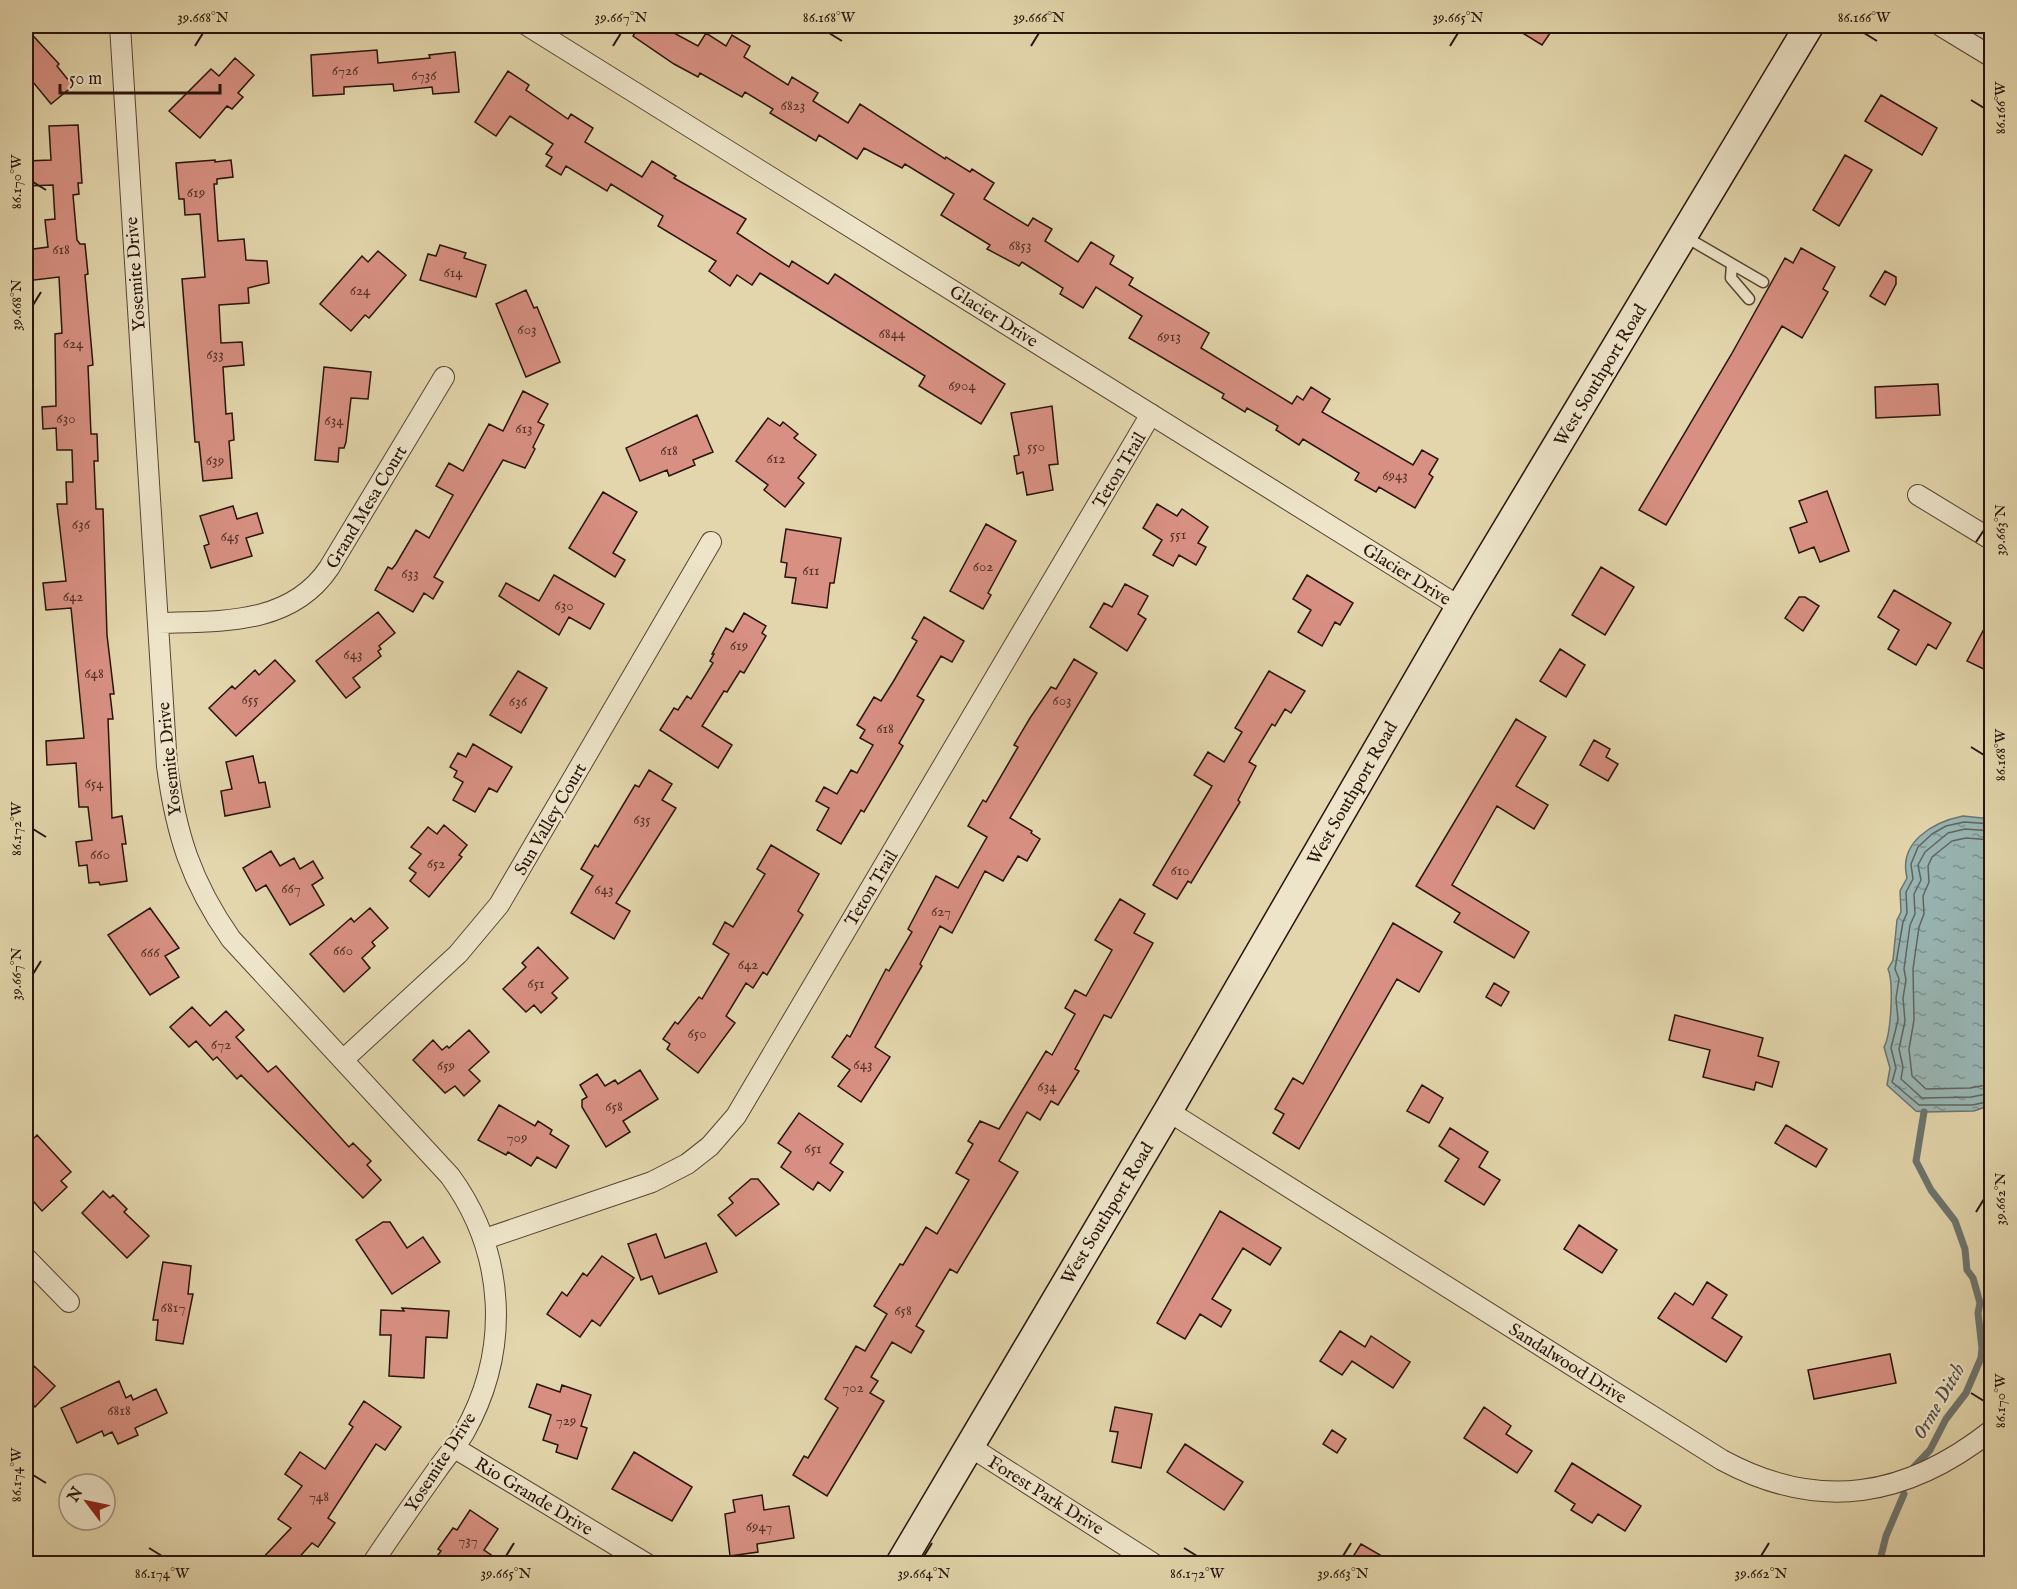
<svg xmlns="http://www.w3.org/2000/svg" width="2017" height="1589" viewBox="0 0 2017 1589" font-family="'IM FELL English',serif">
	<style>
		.water { fill: url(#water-ripples); stroke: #6c7570; stroke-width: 1.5 }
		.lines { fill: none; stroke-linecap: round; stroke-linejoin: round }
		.shore { stroke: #61655f; stroke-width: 1.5 }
		.stream { stroke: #6c7570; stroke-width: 7 }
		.building { fill: #d89082; stroke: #29140a; stroke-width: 1.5 }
		.lane-casing { stroke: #584432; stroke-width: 13 }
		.street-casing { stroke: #584432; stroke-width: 22 }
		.secondary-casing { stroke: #29140a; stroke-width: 31 }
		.lane { stroke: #ede4c9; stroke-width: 10 }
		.street { stroke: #ede4c9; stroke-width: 20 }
		.secondary { stroke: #ede4c9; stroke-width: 28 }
		.ticks { fill: none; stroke: #29140a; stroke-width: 2 }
		.labels { text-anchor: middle; stroke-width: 4.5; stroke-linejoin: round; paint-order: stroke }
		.number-label { font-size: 15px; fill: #553328 }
		.street-label { font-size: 18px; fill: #29140a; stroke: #ede4c9 }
		.water-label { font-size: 20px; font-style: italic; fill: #504d46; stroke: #ede4c9 }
		.neatline { fill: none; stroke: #29140a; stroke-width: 2 }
		.ticks-label { font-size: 15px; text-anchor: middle; fill: #29140a }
	</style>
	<defs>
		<pattern id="water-ripples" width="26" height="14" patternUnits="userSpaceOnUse" patternTransform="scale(1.5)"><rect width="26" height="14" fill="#99b6b4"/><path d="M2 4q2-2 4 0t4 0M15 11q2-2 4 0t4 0" fill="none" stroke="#7d9391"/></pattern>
	</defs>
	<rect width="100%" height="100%" fill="#e3d6ac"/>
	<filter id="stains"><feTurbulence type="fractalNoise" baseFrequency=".00333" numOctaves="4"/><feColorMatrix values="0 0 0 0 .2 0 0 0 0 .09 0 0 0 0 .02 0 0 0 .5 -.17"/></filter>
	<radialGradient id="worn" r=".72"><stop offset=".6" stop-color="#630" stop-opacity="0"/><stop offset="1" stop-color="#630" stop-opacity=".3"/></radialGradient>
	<path class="water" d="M1963,816L1991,819V1105L1974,1111L1924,1112L1916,1111L1887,1085L1890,1068L1884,1047C1891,1035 1894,983 1888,969L1893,960L1897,920L1901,912L1900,891L1907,878C1898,842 1933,822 1963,816Z"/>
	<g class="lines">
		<path class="shore" d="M1992,824L1964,822L1946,826L1932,834L1918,847L1911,864L1913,879L1906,892L1907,913L1903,922L1895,969L1899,979L1896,998L1898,1020L1891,1048L1896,1068L1892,1082L1919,1105H1972L1992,1101
			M1992,831L1965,829L1948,833L1925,852L1918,865L1921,880L1914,894L1915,914L1910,925L1904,969L1906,980L1903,998L1905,1021L1899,1049L1903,1067L1901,1079L1922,1098L1971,1097L1992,1093
			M1992,840L1966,838L1952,841L1932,857L1928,866L1929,882L1923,896L1924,914L1919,927L1913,969L1914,1020L1909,1049L1912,1076L1926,1089L1970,1088L1992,1084"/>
		<path class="stream" d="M1914,1467L1930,1450L1946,1419L1966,1393L1981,1358L1982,1348L1978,1313L1980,1303L1973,1278L1967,1270L1965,1249L1955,1221L1931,1190L1916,1161L1924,1112
			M1879,1564L1886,1536L1904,1494"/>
	</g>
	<path class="building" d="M639,26H661L698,46L706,33L726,46L732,35L750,46L744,57L788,85L792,77L818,93L813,101L848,123L860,104L945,159L946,157L970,172L972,169L994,183L984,199L1028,226L1033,218L1052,229L1045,241L1078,262L1091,242L1114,256L1110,264L1133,278L1129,285L1209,333L1201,348L1292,404L1297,396L1303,400L1311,387L1330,399L1322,412L1413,465L1422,450L1438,459L1429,474L1433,477L1415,508L1379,487L1376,492L1355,480L1359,473L1303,439L1299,445L1276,430L1278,426L1247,408L1245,412L1222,398L1224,394L1129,338L1142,316L1096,287L1083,308L1060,294L1063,288L1022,262L1019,266L987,249L990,245L941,215L954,194L905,164L902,168L864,148L857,159L819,135L816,141L770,113L773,109L745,92L742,97L700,73L698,77L674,64L633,36Z
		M1511,26H1555L1542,45Z
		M26,28L59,64L57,66L73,86L51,104L33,82L26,88Z
		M377,50L378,63L430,58L429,55L455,52L459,92L433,94L432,87L394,91L393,84L344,87V94L313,96L311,55Z
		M235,58L254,75L238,93L243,97L232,109L227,106L200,138L169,111L211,69L219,76Z
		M508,71L529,85L526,90L568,119L571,114L593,128L585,142L642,177L652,161L676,176L674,178L746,219L737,233L789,267L792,261L828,284L835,274L1005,384L981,424L919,386L925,376L760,273L752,285L737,275L730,286L709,271L716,261L658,226L663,216L611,184L607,191L566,166L561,175L546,166L552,157L546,154L553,144L510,116L496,136L475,122Z
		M1881,95L1937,128L1922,155L1865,121Z
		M78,125L82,183H78L79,194L73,195L77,240L80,244H85L88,274L85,275L93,365L88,366L91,434H97L98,461H94L96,509H103L107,635L114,694H110L113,719H108L112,818L122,816L126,844H122L127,881L100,885L99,882L89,883L87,865L79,866L76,842L92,840L88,807H79L76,763L47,765L46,741L84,738L71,608L46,610L43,583L66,581L57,504H67L66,482H73L72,450H57L56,428L43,429L42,407L56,406L55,334L62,333L59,277L26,281V250L48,247L45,220L55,219L53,185L27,186L26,161L51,160L49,126Z
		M1845,155L1872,170L1839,226L1813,210Z
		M215,160V162L231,160L233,177L217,179V184H214L218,241L244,239L246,260L267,261L269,283L248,288L249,303L219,305L221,343L242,342L244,365L223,367L226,414L232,413L234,440L229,441L232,478L203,481L199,442H195L182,279L205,277L200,214L185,215L184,199H179L176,163Z
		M440,245L466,253L464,258L486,265L476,297L420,280L428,254L436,256Z
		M1801,248L1835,267L1823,289L1828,292L1802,338L1782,326L1666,525L1639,510L1731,355L1785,258L1793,263Z
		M378,251L406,275L369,318L365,315L351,331L320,304L362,256L368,262Z
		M1885,271L1896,277V284L1885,305L1870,296Z
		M526,290L534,308L537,307L560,362L526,377L496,304Z
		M324,367L371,372L368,399L351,398L346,442L344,448H339L338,462L315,460Z
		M1938,384L1940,415L1876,418L1875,387Z
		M523,391L548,404L538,422L544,425L533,447L535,449L525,468L503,460L434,577L443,582L433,599L424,593L413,612L375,590L388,567L392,569L396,564L416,530L429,538L453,495L436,486L449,463L463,471L489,424L503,431Z
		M1052,406L1058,464L1049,465L1053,490L1027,495L1023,472L1017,474L1014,456L1019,455L1011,413Z
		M697,415L713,452L693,460L695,465L669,476L667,470L640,481L626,448Z
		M768,418L780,426L783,422L798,434L794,438L816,455L798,478L804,483L785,507L764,490L768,485L736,461Z
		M1827,491L1849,551L1820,562L1814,547L1799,553L1790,528L1807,522L1799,501Z
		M603,492L637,512L613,553L625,560L615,577L569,548Z
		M1157,504L1177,516L1182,509L1208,527L1198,543L1206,547L1196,565L1179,555L1173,566L1153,555L1162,540L1143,528Z
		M233,506L237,519L257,513L263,533L246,538L252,556L211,568L204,546L209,544L200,516Z
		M986,524L1016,541L988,593L991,595L983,609L950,591Z
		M786,529L841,538L834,583H830L827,608L792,603L796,578L785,577L787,563L781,562Z
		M1601,567L1634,587L1605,635L1572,615Z
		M554,575L604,604L590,629L569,617L559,635L499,596L506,583L539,601Z
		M1307,575L1353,603L1340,625L1335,622L1322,646L1298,632L1311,610L1293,599Z
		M1125,584L1148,596L1138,614L1146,619L1127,651L1090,627L1104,603L1112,607Z
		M1894,590L1951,623L1936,649L1928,644L1916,665L1888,649L1899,630L1878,617Z
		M1799,597H1805L1819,606L1803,631L1785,618Z
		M378,612L395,633L379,646L381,649L378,651L381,656L353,678L360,687L346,698L316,661Z
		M744,613L766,626L762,633L766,636L744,673L740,671L727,692L724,691L702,726L732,745L718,768L660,730L674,708L678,710L687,696L691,699L713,663L710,661L714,654H712L726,628L733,632Z
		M1992,614V673L1967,661Z
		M924,617L964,641L952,662L941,656L917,696L924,700L899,743L903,746L864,812L861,810L841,844L817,830L829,808L816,801L824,787L837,794L851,770L857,773L873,745L860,738L865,730L857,725L874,697L881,701L893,682L917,641L912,638Z
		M1560,649L1585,665L1566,697L1540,681Z
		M1074,659L1097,673L1010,818L1032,831L1031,833L1040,839L1027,861L1018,856L1003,881L985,871L952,933L940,926L920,964L922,966L875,1047L890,1057L861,1102L838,1086L850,1070L832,1057L847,1035L850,1037L886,969L889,971L912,932L908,929L936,876L958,888L987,837L968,826L983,800L986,802L1018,747L1014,745L1030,718L1051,687L1056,689Z
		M275,660L295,681L236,736L209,708L232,686L235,689L255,670L259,675Z
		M518,671L547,688L521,733L490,715Z
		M1269,671L1305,691L1291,713L1285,709L1275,726L1272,724L1249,762L1256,766L1238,800L1240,802L1191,883L1188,881L1177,899L1153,885L1212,786L1194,775L1208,752L1224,762L1242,732L1235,728Z
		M1516,719L1546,737L1516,786L1548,805L1534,829L1497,806L1452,885L1529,932L1514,958L1454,922L1460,913L1416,886Z
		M1594,740L1610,749L1606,757L1618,764L1608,781L1580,765Z
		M473,744L512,767L497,792L489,788L475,812L453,800L463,782L454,777L457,771L450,767L458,753L466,757Z
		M253,756L259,783L265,782L270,807L225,816L221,791L232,789L226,762Z
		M649,770L672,784L662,800L676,808L616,903L630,911L614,939L571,913L593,876L581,869L595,845L598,847L635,785L639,787Z
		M444,825L467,845L459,855L462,857L429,897L410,881L416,873L409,868L421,854L411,847L428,827L437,834Z
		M771,845L819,874L798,911L803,915L767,975L763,972L753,988L746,983L726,1016L735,1023L698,1073L667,1049L670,1044L663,1039L675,1022L678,1024L699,997L702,999L729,954L713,944L725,922L733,927L765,874L757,869Z
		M271,851L280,866L294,858L300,869L313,861L323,878L312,885L324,905L290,925L266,885L256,891L243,868Z
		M1120,899L1145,914L1134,933L1153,943L1111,1018L1104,1015L1075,1069L1079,1071L1058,1105L1051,1101L1040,1120L1027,1112L999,1161L1018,1172L957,1273L950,1269L916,1326L924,1331L911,1353L892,1342L871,1377L878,1381L870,1393L884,1401L827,1496L793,1475L804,1456L808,1458L838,1408L825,1399L856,1346L865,1351L887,1314L874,1306L900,1264L903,1265L926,1227L937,1234L969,1180L956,1173L973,1144L968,1141L980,1121L999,1129L1046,1051L1052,1055L1075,1014L1065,1008L1075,990L1086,996L1112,950L1095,940Z
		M150,908L179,948L165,956L179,977L150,995L108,935Z
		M370,908L388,928L372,942L375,946L362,958L370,968L344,992L310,954L351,918L354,922Z
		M1393,923L1442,952L1419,992L1397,979L1299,1149L1273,1133L1284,1114L1275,1109L1293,1078L1303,1084Z
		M538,947L568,978L552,993L557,998L541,1013L534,1005L526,1012L503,989L526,967L522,963Z
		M1494,983L1509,992L1501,1006L1486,997Z
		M192,1007L210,1026L226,1011L244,1030L236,1037L268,1072L276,1066L349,1147L353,1143L371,1161L367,1165L381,1180L363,1198L241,1075L237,1079L217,1057L213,1060L196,1041L189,1047L170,1027Z
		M1675,1015L1763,1038L1758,1056L1779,1062L1772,1087L1756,1082L1754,1090L1703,1077L1710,1050L1669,1040Z
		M469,1030L489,1052L469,1070L480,1081L464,1096L455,1086L445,1093L413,1060L433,1040L442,1050L447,1046L449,1048Z
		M640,1070L658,1099L623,1121L630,1132L606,1147L582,1107V1100L587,1097L580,1085L597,1074L605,1086L615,1080L618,1084Z
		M1422,1085L1443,1098L1429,1123L1407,1111Z
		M499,1105L535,1126L538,1121L552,1130L550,1134L569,1146L556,1168L537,1157L531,1166L508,1152L506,1155L478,1140Z
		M799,1113L843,1144L830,1163L843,1172L830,1191L818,1182L813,1190L781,1167L791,1152L778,1143Z
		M1786,1125L1827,1149L1816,1167L1775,1143Z
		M1450,1128L1488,1152L1479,1167L1500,1180L1484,1205L1445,1181L1459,1159L1439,1146Z
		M37,1135L71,1172L61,1181L67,1187L42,1211L26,1193V1146Z
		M751,1179H758L779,1204L736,1236L718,1215L733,1203L729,1198Z
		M103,1191L110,1198L113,1195L127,1209L124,1212L149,1236L127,1258L82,1213Z
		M1220,1211L1281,1248L1270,1265L1243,1248L1212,1299L1231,1310L1221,1327L1200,1314L1185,1339L1157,1323Z
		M383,1222H390L407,1248L423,1237L440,1262L392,1294L356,1240Z
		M1579,1225L1617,1250L1602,1273L1564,1249Z
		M656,1234L665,1258L706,1243L717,1272L659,1294L652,1276L641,1280L628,1244Z
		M602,1256L634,1278L600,1326L592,1320L580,1337L547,1314L562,1292L567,1296L583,1273L587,1276Z
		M163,1262L191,1266L188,1294H193L183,1344L156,1340L158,1320H153Z
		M1707,1282L1727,1295L1712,1318L1742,1337L1726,1362L1658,1318L1675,1293L1693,1305Z
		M402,1308L449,1311L447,1338L426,1337L424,1378L389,1376L391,1335H380L381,1310L404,1311Z
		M1340,1331L1365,1347L1371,1336L1410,1362L1393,1388L1352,1361L1342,1375L1320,1361Z
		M1890,1354L1896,1383L1814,1399L1808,1370Z
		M34,1366L55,1386L35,1407L26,1397V1375Z
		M119,1381L126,1398L131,1395L133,1400L156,1389L167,1413L135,1428L138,1435L118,1444L112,1432L104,1436L102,1431L77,1443L61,1408Z
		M537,1384L560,1392L562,1385L591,1395L581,1426L587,1428L577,1459L556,1452L558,1445L543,1440L551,1415L529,1407Z
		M364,1401L401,1427L385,1450L376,1444L328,1518L335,1523L318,1547L312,1543L294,1563H258L291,1528L278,1519L302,1486L285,1474L300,1452L325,1469L353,1427L349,1424Z
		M1115,1407L1152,1414L1141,1468L1112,1462L1118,1432L1110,1431Z
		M1484,1407L1511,1426L1506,1434L1532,1451L1517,1473L1464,1438Z
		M1332,1430L1346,1439L1337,1453L1323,1444Z
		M1185,1444L1243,1482L1224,1510L1167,1472Z
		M634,1452L692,1487L672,1521L612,1489Z
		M1572,1463L1641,1506L1625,1531L1598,1514L1592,1523L1571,1510L1575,1504L1555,1491Z
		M762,1495L764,1510L789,1506L794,1538L757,1544L758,1552L730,1556L725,1514L735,1512L733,1500Z
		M470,1510L498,1529L484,1550L503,1563H432L441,1551L438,1549L453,1528L457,1530Z
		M1361,1544L1394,1563H1349Z"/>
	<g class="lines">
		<g class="lane-casing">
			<path id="lane" d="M1684,236L1732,264L1731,278L1749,299
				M1732,264L1763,282"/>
		</g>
		<g class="street-casing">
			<path id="street" d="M120,26L167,766C176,834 191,882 231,939L450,1176C506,1253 511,1350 464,1433C456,1446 446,1457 437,1470C415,1501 393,1532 372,1564
				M528,26L1460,607
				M1941,26L1992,57
				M1918,495L1992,540
				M158,623C219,621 290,626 329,568L444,377
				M343,1060L458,954L499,905L711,542
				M1168,1111L1722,1460C1820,1513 1907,1497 1992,1430
				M485,1239L652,1182L687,1164L710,1146L736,1116L1151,414
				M26,1258L69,1302
				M969,1446L1154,1564
				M453,1447L647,1564"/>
		</g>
		<g class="secondary-casing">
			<path id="secondary" d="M900,1564L1168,1111L1460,607L1809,26"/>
		</g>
		<use href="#lane" class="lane"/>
		<use href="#street" class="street"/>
		<use href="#secondary" class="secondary"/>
	</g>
	<path class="ticks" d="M829,33L842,41M1864,33L1877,41M195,46L203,33M613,46L621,33M1031,46L1039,33M1450,46L1458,33M1971,100L1984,108M33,182L46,190M33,305L41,292M1976,542L1984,530M1971,747L1984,755M33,829L46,837M33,974L41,961M1976,1212L1984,1199M1971,1393L1984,1401M33,1475L46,1483M149,1548L162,1556M1184,1548L1197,1556M506,1556L514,1543M924,1556L932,1543M1343,1556L1351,1543M1761,1556L1769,1543"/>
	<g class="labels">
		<g class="number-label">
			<text x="345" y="75">6726</text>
			<text x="424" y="80">6736</text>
			<text x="793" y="110">6823</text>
			<text x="196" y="197">619</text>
			<text x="1020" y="250">6853</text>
			<text x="61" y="254">618</text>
			<text x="453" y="277">614</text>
			<text x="360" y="295">624</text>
			<text x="527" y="334">603</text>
			<text x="892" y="338">6844</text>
			<text x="1169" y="341">6913</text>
			<text x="73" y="348">624</text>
			<text x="215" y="359">633</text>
			<text x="962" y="390">6904</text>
			<text x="66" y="423">630</text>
			<text x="334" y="425">634</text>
			<text x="524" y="433">613</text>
			<text x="1036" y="451">550</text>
			<text x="669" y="455">618</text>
			<text x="776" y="463">612</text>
			<text x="215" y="465">639</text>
			<text x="1395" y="480">6943</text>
			<text x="81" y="529">636</text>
			<text x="1178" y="539">551</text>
			<text x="230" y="541">645</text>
			<text x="983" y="571">602</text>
			<text x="811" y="575">611</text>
			<text x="410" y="578">633</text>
			<text x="73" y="601">642</text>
			<text x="564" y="610">630</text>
			<text x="739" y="650">619</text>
			<text x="353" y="659">643</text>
			<text x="94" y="678">648</text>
			<text x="250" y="704">655</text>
			<text x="1062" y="705">603</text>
			<text x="518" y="706">636</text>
			<text x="885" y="733">618</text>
			<text x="94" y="788">654</text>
			<text x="642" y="824">635</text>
			<text x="100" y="859">660</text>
			<text x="436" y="868">652</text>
			<text x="1180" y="875">610</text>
			<text x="291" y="893">667</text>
			<text x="604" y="894">643</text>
			<text x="941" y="916">627</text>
			<text x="343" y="955">660</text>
			<text x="150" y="957">666</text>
			<text x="748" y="969">642</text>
			<text x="536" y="988">651</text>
			<text x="697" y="1038">650</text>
			<text x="221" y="1049">672</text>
			<text x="863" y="1069">643</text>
			<text x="446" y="1070">659</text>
			<text x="1047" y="1091">634</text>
			<text x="614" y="1111">658</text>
			<text x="517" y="1142">709</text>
			<text x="813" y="1153">651</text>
			<text x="173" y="1312">6817</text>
			<text x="903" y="1315">658</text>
			<text x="853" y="1392">702</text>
			<text x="119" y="1415">6818</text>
			<text x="566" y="1425">729</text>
			<text x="319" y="1501">748</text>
			<text x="759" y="1531">6947</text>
			<text x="468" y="1545">737</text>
		</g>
		<g class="street-label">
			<text transform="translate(135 274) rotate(-94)" y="6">Yosemite Drive</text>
			<text transform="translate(994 316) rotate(32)" y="6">Glacier Drive</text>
			<text transform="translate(1600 375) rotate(-59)" y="6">West Southport Road</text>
			<text transform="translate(1119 470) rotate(-59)" y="6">Teton Trail</text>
			<text transform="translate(366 507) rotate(-59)" y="6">Grand Mesa Court</text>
			<text transform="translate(1407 574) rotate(32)" y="6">Glacier Drive</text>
			<text transform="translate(169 759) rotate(-96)" y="6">Yosemite Drive</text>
			<text transform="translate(1352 793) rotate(-60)" y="6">West Southport Road</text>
			<text transform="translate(550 819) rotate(-60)" y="6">Sun Valley Court</text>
			<text transform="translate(871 888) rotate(-59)" y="6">Teton Trail</text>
			<text transform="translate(1107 1213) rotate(-59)" y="6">West Southport Road</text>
			<text transform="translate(1568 1363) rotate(32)" y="6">Sandalwood Drive</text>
			<text transform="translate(440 1462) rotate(-57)" y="6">Yosemite Drive</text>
			<text transform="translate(1046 1495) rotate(32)" y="6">Forest Park Drive</text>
			<text transform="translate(534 1496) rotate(31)" y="6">Rio Grande Drive</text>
		</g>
		<g class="water-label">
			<text transform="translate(1938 1401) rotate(-60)" y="7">Orme Ditch</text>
		</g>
	</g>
	<rect width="2017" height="1589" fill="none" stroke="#e3d6ac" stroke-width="66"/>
	<g transform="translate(87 1502) rotate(302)"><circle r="28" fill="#ede4c9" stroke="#9f917d" stroke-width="1.5"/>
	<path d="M0-4.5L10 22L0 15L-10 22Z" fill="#8f2418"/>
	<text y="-9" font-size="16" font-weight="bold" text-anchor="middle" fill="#29140a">N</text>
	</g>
	<path d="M60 84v9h160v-9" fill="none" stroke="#29140a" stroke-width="3"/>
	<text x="69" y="84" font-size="18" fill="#29140a" stroke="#ede4c9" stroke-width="4.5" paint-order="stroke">50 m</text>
	<rect x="33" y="33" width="1951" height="1523" class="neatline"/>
	<g class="ticks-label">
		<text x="203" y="22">39.668°N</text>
		<text x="621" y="22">39.667°N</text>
		<text x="829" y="22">86.168°W</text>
		<text x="1039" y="22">39.666°N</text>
		<text x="1458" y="22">39.665°N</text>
		<text x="1864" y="22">86.166°W</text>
		<text transform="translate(2000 108) rotate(-90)" y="5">86.166°W</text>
		<text transform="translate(16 182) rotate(-90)" y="5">86.170°W</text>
		<text transform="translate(16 305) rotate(-90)" y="5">39.668°N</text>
		<text transform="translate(2000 530) rotate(-90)" y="5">39.663°N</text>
		<text transform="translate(2000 755) rotate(-90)" y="5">86.168°W</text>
		<text transform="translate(16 829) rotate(-90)" y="5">86.172°W</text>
		<text transform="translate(16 974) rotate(-90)" y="5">39.667°N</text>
		<text transform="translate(2000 1199) rotate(-90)" y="5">39.662°N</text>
		<text transform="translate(2000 1401) rotate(-90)" y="5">86.170°W</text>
		<text transform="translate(16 1475) rotate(-90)" y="5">86.174°W</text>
		<text x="162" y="1578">86.174°W</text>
		<text x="506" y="1578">39.665°N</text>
		<text x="924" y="1578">39.664°N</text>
		<text x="1197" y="1578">86.172°W</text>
		<text x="1343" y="1578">39.663°N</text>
		<text x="1761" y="1578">39.662°N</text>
	</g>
	<rect width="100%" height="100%" filter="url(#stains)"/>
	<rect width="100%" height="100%" fill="url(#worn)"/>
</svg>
